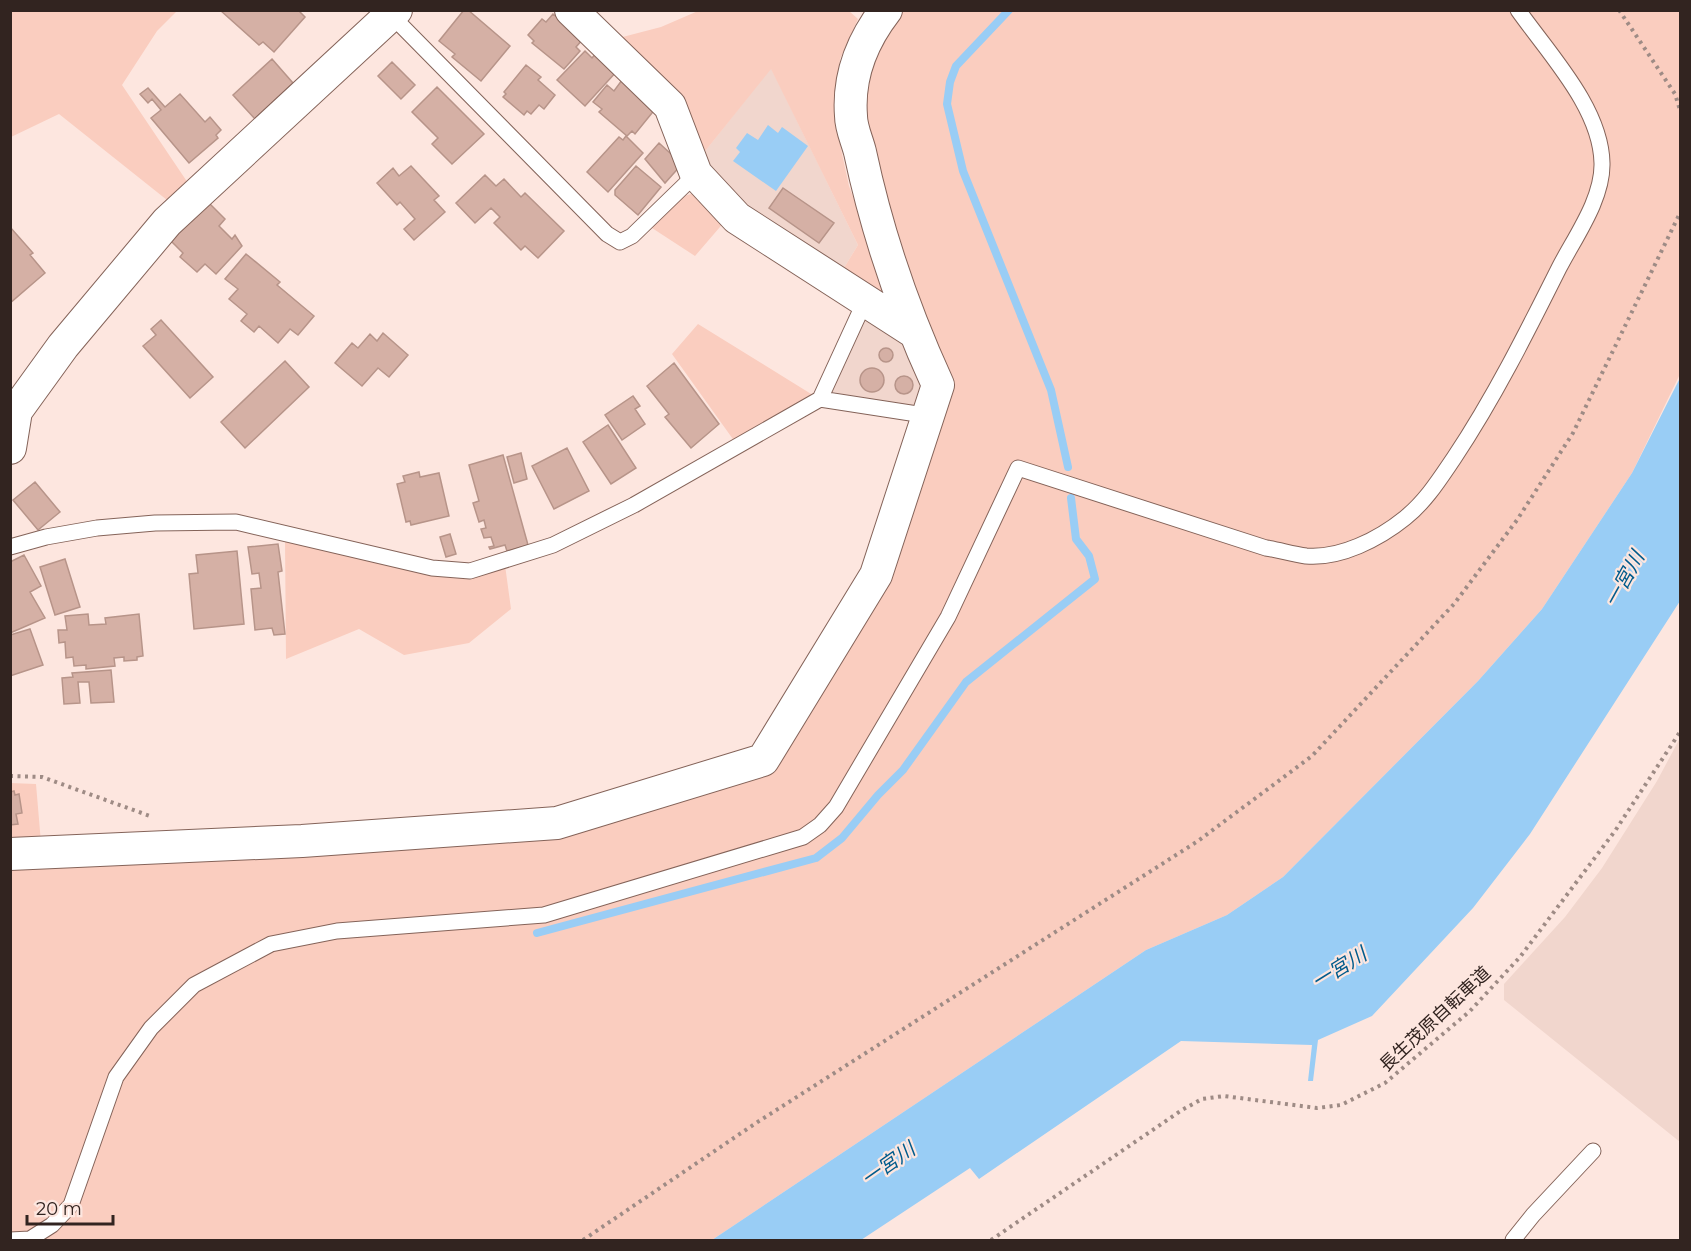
<svg xmlns="http://www.w3.org/2000/svg" width="1691" height="1251" viewBox="0 0 1691 1251" font-family="Montserrat,'Noto Sans JP',sans-serif">
	<style>
		.built { fill: #f1d6cd }
		.green { fill: #facdbf }
		.water { fill: #99cdf5 }
		.lines { fill: none; stroke-linecap: round; stroke-linejoin: round }
		.stream { stroke: #99cdf5; stroke-width: 8 }
		.building { fill: #d5b0a5; stroke: #b79489; stroke-width: 1.5 }
		.service-casing { stroke: #846359; stroke-width: 17 }
		.minor-casing { stroke: #846359; stroke-width: 34 }
		.path { stroke: #9e8b85; stroke-width: 4; stroke-dasharray: 3 4.5; stroke-linecap: butt }
		.service { stroke: #fff; stroke-width: 15 }
		.minor { stroke: #fff; stroke-width: 32 }
		.labels { text-anchor: middle; stroke-width: 4.5; stroke-linejoin: round; paint-order: stroke }
		.street-label { font-size: 18px; fill: #322420; stroke: #fde6df }
		.water-label { font-size: 20px; font-style: italic; fill: #005b8c; stroke: #fde6df }
	</style>
	<rect width="100%" height="100%" fill="#fde6df"/>
	<path class="built" d="M771,68L858,245L839,276L738,209L698,160Z
		M865,315L912,351L926,394L922,410L828,391Z
		M1680,738V1142L1504,1000V984L1565,917L1602,868L1657,781Z"/>
	<path class="green" d="M11,11H177L157,31L122,85L190,186L167,200L59,114L11,137Z
		M698,11H849L858,19L840,59L836,126L849,186L889,293L876,302L839,276L858,245L771,69L698,160L611,40L661,27Z
		M896,11H1680V374L1632,473L1542,609L1478,681L1283,877L1227,915L1146,950L712,1240H11V864L553,833L767,770L951,391L880,208L857,84Z
		M691,194L702,196L726,220L695,256L652,228L684,196Z
		M698,324L816,397L735,442L672,354Z
		M285,540L450,575L505,565L511,609L469,643L404,655L359,629L286,659Z
		M10,783L36,784L41,843L11,845Z"/>
	<path class="water" d="M768,125L778,133L782,127L808,146L776,191L733,161L740,152L736,148L747,133L758,140Z
		M1680,378V601L1530,834L1473,908L1372,1016L1318,1040L1313,1081H1308L1312,1045L1181,1041L979,1179L970,1168L861,1240H712L1146,950L1227,915L1283,877L1478,681L1542,609L1632,473Z"/>
	<g class="lines">
		<path class="stream" d="M1009,10L956,66L950,82L947,104L963,171L1051,390L1068,467
			M537,933L816,858L842,838L878,795L903,770L966,682L1095,579L1089,556L1076,539L1071,498"/>
	</g>
	<path class="building" d="M220,10H298L305,17L274,52L263,42L259,45Z
		M464,10H468L510,46L481,81L452,57L455,54L439,41Z
		M553,14L583,39L576,47L580,51L564,69L532,43L534,41L528,35L542,19L546,22Z
		M585,51L592,58L597,52L617,71L585,106L557,80Z
		M272,59L293,83L255,119L233,95Z
		M392,62L415,85L401,99L378,76Z
		M526,65L541,77L538,80L555,95L544,109L539,105L531,114L527,111L524,115L503,97L506,94L504,92Z
		M622,80L656,108L635,134L632,131L627,136L599,112L602,109L593,102L607,85L614,91Z
		M437,87L484,134L452,164L432,144L438,138L412,112Z
		M148,88L165,107L180,94L205,122L210,117L221,130L216,135L218,138L189,163L151,118L161,110L152,99L148,103L140,94Z
		M626,136L643,153L608,192L587,172L619,137L623,140Z
		M659,143L682,164L665,183L645,159Z
		M411,166L439,196L434,200L445,212L414,240L404,229L415,219L400,202L397,205L377,183L393,168L399,176Z
		M636,166L661,187L638,215L615,195V190Z
		M485,175L496,186L504,179L521,197L525,193L564,231L538,258L525,246L521,250L494,223L500,217L491,208L475,223L456,203Z
		M783,188L834,223L819,243L769,208Z
		M208,202L225,219L219,226L232,239L235,235L242,246L216,274L205,264L197,272L180,257L183,253L171,241Z
		M10,227L33,253L30,255L45,273L10,303Z
		M246,254L280,282L277,285L314,316L298,335L290,329L278,343L259,326L254,332L241,321L247,314L229,299L238,289L225,279Z
		M161,320L213,377L190,398L143,346L156,335L151,329Z
		M383,333L408,355L389,377L378,368L362,386L335,363L352,343L358,348L370,334L377,341Z
		M879 355a7 7 0 1 1 14 0a7 7 0 1 1-14 0Z
		M285,361L309,387L245,448L221,422Z
		M674,363L719,424L691,448L665,417L669,414L647,386Z
		M860 380a12 12 0 1 1 24 0a12 12 0 1 1-24 0Z
		M895 385a9 9 0 1 1 18 0a9 9 0 1 1-18 0Z
		M633,396L640,406L635,409L645,424L622,440L605,415Z
		M608,425L636,468L611,484L583,442Z
		M567,448L589,491L554,509L532,466Z
		M521,453L527,479L514,483L507,457Z
		M503,455L528,545L507,551L505,545L490,549L489,547L494,546L491,537L484,538L481,529L486,528L484,520L479,522L473,503L479,501L469,465Z
		M419,472L420,477L439,473L449,516L411,525L410,521L406,522L397,484L405,482L403,476Z
		M35,482L60,512L38,530L13,500Z
		M450,534L456,554L446,557L440,537Z
		M278,544L282,571L278,572L285,634L274,635L272,628L255,630L251,589L261,588L259,573L252,574L248,547Z
		M237,551L244,624L194,629L189,574L198,573L196,555Z
		M24,555L41,586L30,592L45,618L10,633V562Z
		M65,559L80,607L55,615L40,567Z
		M88,614L89,625L106,624L105,618L139,614L143,656L137,657V660L124,661V657L114,658L115,666L86,669V665L74,666L73,657L66,658L65,642L59,643L58,630H67L65,616Z
		M30,629L43,665L10,676V635Z
		M111,670L114,702L91,703L89,682H78L80,703L64,704L62,678L73,677L72,673Z
		M14,791L15,795L19,794L22,813L16,814L18,824L10,825V792Z"/>
	<g class="lines">
		<g class="service-casing">
			<path id="service" d="M390,14L607,234L620,242L632,236L696,174
				M820,399L865,301
				M10,547L46,537L97,528L155,523L236,522L432,568L470,571L553,545L634,505L820,399L930,416
				M10,1240L30,1239L52,1225L71,1205L116,1077L151,1028L194,985L271,944L337,931L544,915L803,837L820,825L836,807L948,617L1018,468L1266,548C1279,550 1292,554 1306,556C1340,559 1379,539 1405,518C1426,501 1439,480 1454,458C1494,398 1527,332 1559,268C1575,237 1603,199 1602,163C1601,108 1549,54 1518,10
				M1513,1240L1533,1215L1593,1151"/>
		</g>
		<g class="minor-casing">
			<path id="minor" d="M571,10L670,106L696,174L737,218L914,332
				M10,448L16,411L63,346L167,222L396,10
				M10,854L302,841L557,823L763,760L876,575L938,385C904,311 877,232 860,152C857,140 851,128 851,116C848,77 862,41 886,10"/>
		</g>
		<path class="path" d="M1619,10L1675,94L1680,110
			M10,776L42,777L150,816
			M583,1240L756,1123L1198,841L1312,756L1454,604L1517,520L1573,433L1680,213
			M991,1240L1182,1110L1202,1099L1224,1096L1317,1108L1341,1105L1385,1083L1470,1011L1520,957L1615,831L1680,732"/>
		<use href="#service" class="service"/>
		<use href="#minor" class="minor"/>
	</g>
	<g class="labels">
		<g class="street-label">
			<text transform="translate(1435 1019) rotate(-43)" y="6">長生茂原自転車道</text>
		</g>
		<g class="water-label">
			<text transform="translate(1624 579) rotate(-61)" y="7">一宮川</text>
			<text transform="translate(1339 968) rotate(-32)" y="7">一宮川</text>
			<text transform="translate(888 1164) rotate(-35)" y="7">一宮川</text>
		</g>
	</g>
	<rect width="1691" height="1251" fill="none" stroke="#322420" stroke-width="24"/>
	<path d="M27 1215v9h86v-9" fill="none" stroke="#322420" stroke-width="3"/>
	<text x="36" y="1215" font-size="18" fill="#322420" stroke="#fde6df" stroke-width="4.5" paint-order="stroke">20 m</text>
</svg>
